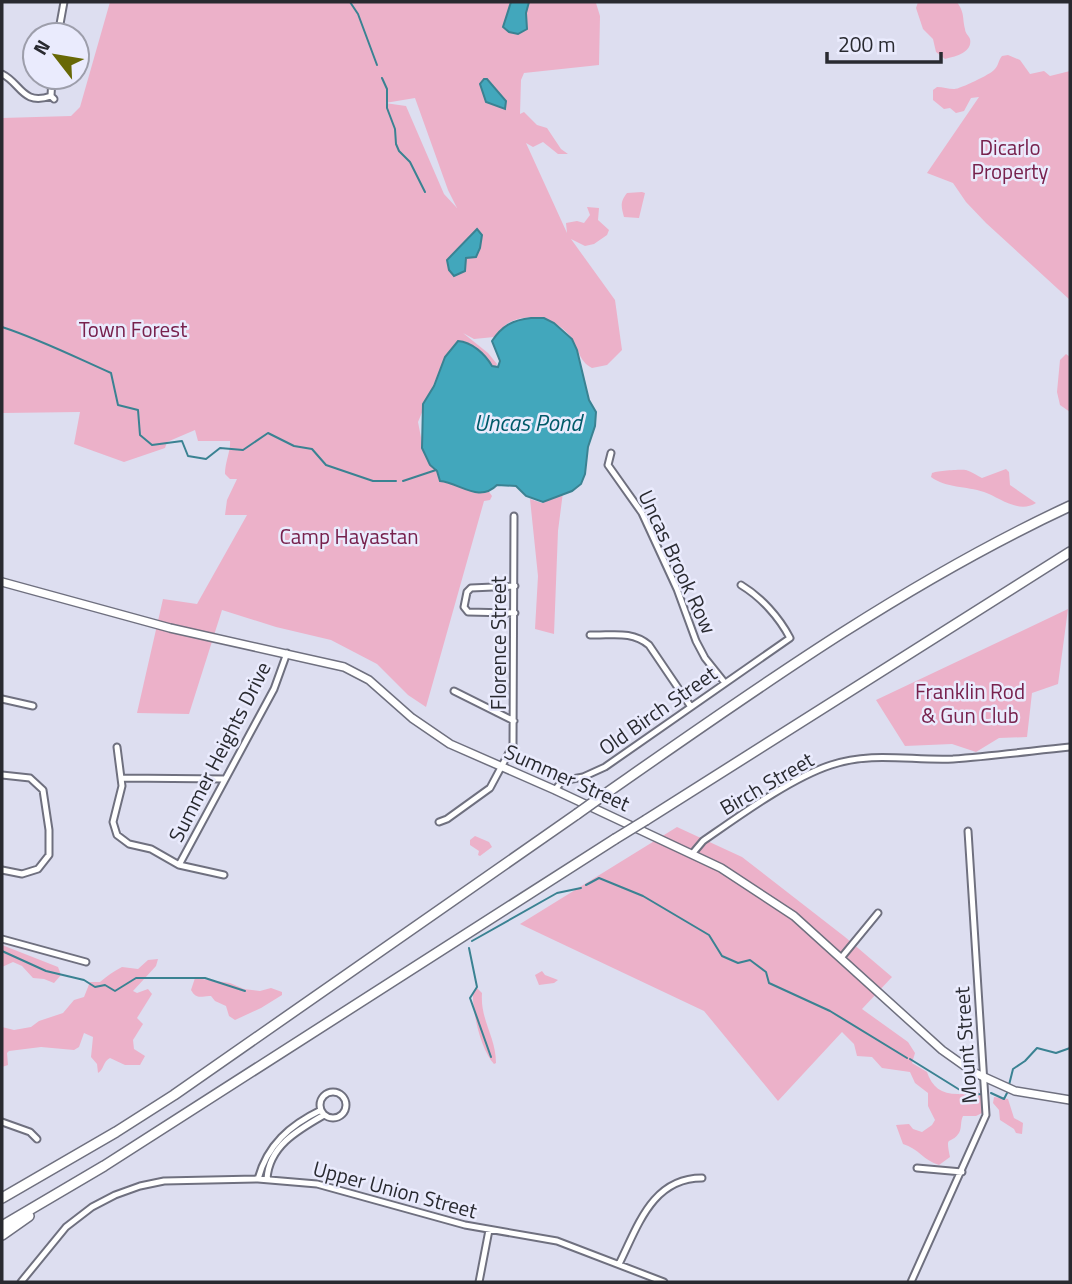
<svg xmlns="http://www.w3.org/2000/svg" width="1072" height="1284" viewBox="0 0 1072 1284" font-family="'Titillium Web',sans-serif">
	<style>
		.green { fill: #ecb1c9; fill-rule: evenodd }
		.water { fill: #42a7bc; stroke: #3a8292; stroke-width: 2 }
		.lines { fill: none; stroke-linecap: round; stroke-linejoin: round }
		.stream { stroke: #3a8292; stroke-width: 2 }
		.minor-casing { stroke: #6f707f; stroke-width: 9 }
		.major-casing { stroke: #6f707f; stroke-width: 10 }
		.highway-casing { stroke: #6f707f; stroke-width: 12 }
		.minor { stroke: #fff; stroke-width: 5 }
		.major { stroke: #fff; stroke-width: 7 }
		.highway { stroke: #fff; stroke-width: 9 }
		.highway-bridge-casing { stroke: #6f707f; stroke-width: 12; stroke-linecap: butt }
		.highway-bridge { stroke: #fff; stroke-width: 9 }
		.labels { text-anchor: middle; stroke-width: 5; stroke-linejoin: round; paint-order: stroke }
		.park-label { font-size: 21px; fill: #77214d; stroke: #eaebfd }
		.street-label { font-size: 21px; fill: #292a30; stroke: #eaebfd }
		.water-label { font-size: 23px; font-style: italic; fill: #005a69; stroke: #eaebfd }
	</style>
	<rect width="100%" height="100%" fill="#dddef0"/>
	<path class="green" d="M110,2L596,3L600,16L599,65L524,73L521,80L520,114L524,112L537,125L547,128L561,149L568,154H558L543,142L533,147L526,143L567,233L566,223L577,221L584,223L590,215L587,207L599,208L598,220L609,230L607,235L594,244L585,246L571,239L615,300L622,350L607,365L592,368C578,361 579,347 570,336C557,319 530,312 510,322C503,326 499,332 494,337L474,339L463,333L488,353L497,364L494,370L454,346L445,357L418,422L424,453L432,467L437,471L439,481C459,485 466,493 487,489L492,496L490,500L484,501L426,707L408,695L377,664L331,640L276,627L222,610L189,714L137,713L163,599L197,604L247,515H225L227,500L237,479H230L225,474C225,462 231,450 230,441H198L195,430L167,442L165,448L124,462L74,444L80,412L2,413V118L71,116L80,107ZM415,98L448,190L457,208L444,194L406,106L385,103Z
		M918,2H957C965,14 962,16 965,29C965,33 969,36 970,39C973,53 954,57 945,59L936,52L933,39L923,29L916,8Z
		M1008,55L1020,60L1030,74L1044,71L1050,76L1070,71V300L986,223L966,202L953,183L927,173L979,97L971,98L964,111L956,113L950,108L944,109L933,100V90L937,87C943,87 948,89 954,89C958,90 991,74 994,70C999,65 998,61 1002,56Z
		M642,192L645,193L639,218L624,217C621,206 620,202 627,193Z
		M1066,354L1070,357V412L1060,405L1057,392L1060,360Z
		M1006,469L1009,472L1010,485L1036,503C1018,514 999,497 984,492C966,486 946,488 931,477L932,473C936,471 961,469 966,470C972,472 978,476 982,478Z
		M563,492L558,531L554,634L535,629L538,576L530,499L542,503Z
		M1068,609L1058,684L1032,693L1027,737L999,738L976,752L952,744L905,746L876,700Z
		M677,827L742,857L845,937L892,977L862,1009L908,1042L915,1053L912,1063L927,1072C932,1087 941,1094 958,1094C963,1095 968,1090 974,1089L985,1097L982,1113L976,1116H963C960,1122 962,1128 959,1133C950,1146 945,1133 950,1157L939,1165C924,1161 918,1148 903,1144L896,1125L909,1124L913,1129L922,1132L932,1125L935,1120L928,1106V1093L915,1083L910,1072L882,1068L872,1057L857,1056L854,1044L842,1032L778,1101L704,1011L520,924Z
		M475,836L489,842L492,847L480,856L478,855L479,851L470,845V840Z
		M2,945L58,967L61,975L54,983L44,979L33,978L22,966L13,962L2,967Z
		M158,959L156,966L133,991L137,993L148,989L152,994L137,1018L143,1024L133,1040L134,1049L145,1056L140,1065H125L110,1058C103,1061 104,1070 98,1073L97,1064L91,1057L93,1037L84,1033L79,1047L74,1050L41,1047L9,1051L7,1053L8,1065L2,1067V1027L14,1030L31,1027L39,1021L63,1013L74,1000L84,997L90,982H100C107,976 114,971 122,967L138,969L148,960Z
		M542,971L545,975L558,980L554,983L539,985L535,975Z
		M195,978L230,983L244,989L260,991L271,988L282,992V995L261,1008L235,1020L229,1016L226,1006L215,1001L211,996C203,995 197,1001 191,990Z
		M477,988L482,993C480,1020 496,1037 496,1063L494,1064C481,1050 472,1012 473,993Z
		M994,1097L1008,1099L1014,1118L1023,1123L1022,1134L1016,1133L1014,1129L1000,1120L999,1110L993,1103Z"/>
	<path class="water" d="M511,2H529L526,13L527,29L518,34L509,32L503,27Z
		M484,79H487L506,101L505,109L486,102L480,84Z
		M477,229L482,235L480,248L476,257L466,258L465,271L454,276L449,270L447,260Z
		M531,318H544L554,323L572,339L577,350L589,400L596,412L595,426L588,447L585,474L581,484L572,491L543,502L526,496L516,486L497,485C479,503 460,483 440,481L437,471L430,465L422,448L423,404L434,386L445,357L458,341C472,342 485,354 492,366L498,367L500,361L492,341C502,326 512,320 531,318Z"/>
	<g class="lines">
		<path class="stream" d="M350,2L358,14L377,65
			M382,78L387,89V108L395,129L396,144L399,151L410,162L425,192
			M2,327C39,339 75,357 111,373L118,405L138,410L140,435L152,445L182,441L188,456L206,459L220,448L243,450L268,433L294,446L312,449L326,465L373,481H396
			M403,481L436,470
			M586,885L599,878L643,896L709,935L722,956L738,963L750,960L766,972L769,983L830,1011L907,1058
			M472,941L557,893L581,888
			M469,948L477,987L470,998L491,1057
			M2,951L46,971L84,980L95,987L105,985L115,991L136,978H205L245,991
			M910,1059L968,1095L983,1094
			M1009,1085L1013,1069L1025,1061L1037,1048L1056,1053L1070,1048
			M991,1093L1004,1099L1007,1093"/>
		<g class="minor-casing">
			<path id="minor" d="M58,35L64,2
				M2,74C21,83 22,106 51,96
				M52,77L51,96L54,99
				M611,453L608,465L642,513L677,589L696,641L705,658L725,683
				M515,586L471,588L467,592L464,607L468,612L515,613
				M590,635C611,636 631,630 649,645L691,707
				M454,691L514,721
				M2,699L33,706
				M117,747L122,786L113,822L117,835L129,844L151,849L179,865L224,875
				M2,775L30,778L43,790L49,830V855L38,869L22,874L2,870
				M122,778L225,779
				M555,790L562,781L583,777L605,767L790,638C779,617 761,597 741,585
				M439,822L447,819L490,788L513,745L514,516
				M692,854L703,841C739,816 791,778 831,765C872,751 912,761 953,759C992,756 1031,751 1070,747
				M179,865L274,689L287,653
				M2,939L86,962
				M841,958L878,913
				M320 1105a13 13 0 1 1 26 0a13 13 0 1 1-26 0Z
				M2,1122L30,1132L37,1139
				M917,1168L962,1172
				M258,1179C267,1145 290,1125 321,1110
				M267,1179C269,1146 298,1130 324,1115
				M619,1264C638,1226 652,1178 702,1178
				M21,1282L66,1227L92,1207L115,1195L140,1186L164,1181L258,1179L317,1184L465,1225L557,1241L664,1282
				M479,1282L489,1230
				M911,1282L986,1115L968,831"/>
		</g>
		<g class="major-casing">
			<path id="major" d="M2,582L170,628L344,667L369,680L412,718L450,744L555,790L721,868L794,916L942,1050L973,1072L1015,1091L1070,1100"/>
		</g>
		<g class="highway-casing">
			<path id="highway" d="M598,799C750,693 902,584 1070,506
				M646,820L1070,552
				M2,1198L116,1132L174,1095L577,814
				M2,1226L104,1166L615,839
				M2,1235L29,1216"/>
		</g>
		<use href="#minor" class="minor"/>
		<use href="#major" class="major"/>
		<use href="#highway" class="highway"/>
		<g class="highway-bridge-casing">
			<path id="highway-bridge" d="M577,814L598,799
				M615,839L646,820"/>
		</g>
		<use href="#highway-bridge" class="highway-bridge"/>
	</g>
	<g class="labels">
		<g class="park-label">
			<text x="1010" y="155">Dicarlo<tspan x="1010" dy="24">Property</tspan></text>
			<text x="133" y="337">Town Forest</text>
			<text x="349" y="544">Camp Hayastan</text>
			<text x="970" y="699">Franklin Rod<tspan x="970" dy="24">&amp; Gun Club</tspan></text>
		</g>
		<g class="street-label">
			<text transform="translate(677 562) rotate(65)" y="7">Uncas Brook Row</text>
			<text transform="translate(499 643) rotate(-90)" y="7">Florence Street</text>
			<text transform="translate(658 711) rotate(-35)" y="7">Old Birch Street</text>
			<text transform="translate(220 752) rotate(-63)" y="7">Summer Heights Drive</text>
			<text transform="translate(567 778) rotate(24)" y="7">Summer Street</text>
			<text transform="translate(767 784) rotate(-30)" y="7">Birch Street</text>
			<text transform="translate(966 1045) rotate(-94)" y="7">Mount Street</text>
			<text transform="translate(395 1190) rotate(15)" y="7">Upper Union Street</text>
		</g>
		<g class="water-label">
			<text x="528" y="431">Uncas Pond</text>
		</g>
	</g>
	<rect width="1072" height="1284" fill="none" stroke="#292a30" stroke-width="7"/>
	<g transform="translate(56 56) rotate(301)"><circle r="33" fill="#eaebfd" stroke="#9d9eab" stroke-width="2"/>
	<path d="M0-5L12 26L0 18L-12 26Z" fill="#686805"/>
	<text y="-10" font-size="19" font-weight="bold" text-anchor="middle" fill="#292a30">N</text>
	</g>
	<path d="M827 52v10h114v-10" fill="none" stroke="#292a30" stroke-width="3.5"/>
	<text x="838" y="52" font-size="21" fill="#292a30" stroke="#eaebfd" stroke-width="5" paint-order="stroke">200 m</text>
</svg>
